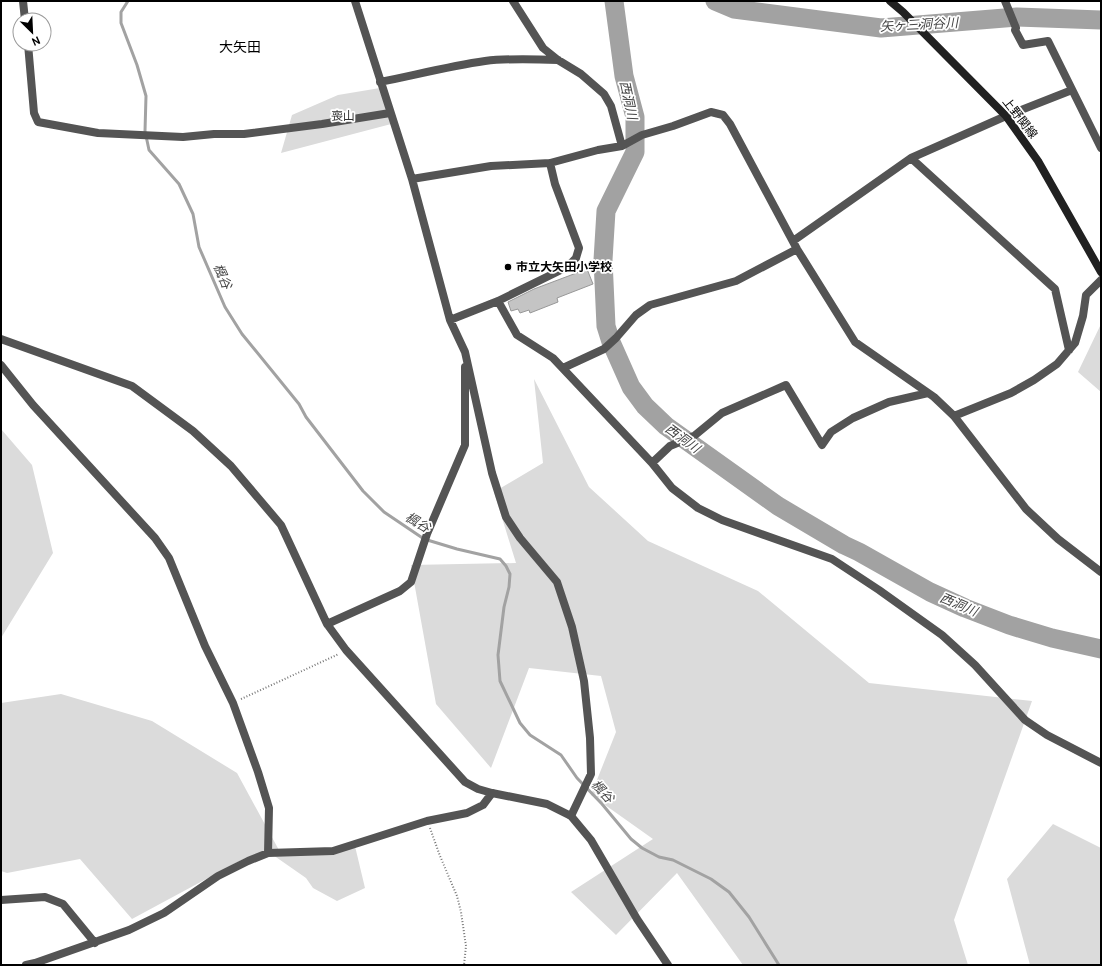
<svg xmlns="http://www.w3.org/2000/svg" width="1102" height="966" viewBox="0 0 1102 966" font-family="Cabin,'Noto Sans JP',sans-serif">
	<style>
		.green { fill: #dbdbdb }
		.lines { fill: none; stroke-linecap: round; stroke-linejoin: round }
		.stream { stroke: #a2a2a2; stroke-width: 3 }
		.river { stroke: #a2a2a2; stroke-width: 19 }
		.building { fill: #c4c4c4; stroke: #989898 }
		.path { stroke: #767676; stroke-width: 2; stroke-dasharray: 1 2; stroke-linecap: butt }
		.minor { stroke: #545454; stroke-width: 8 }
		.tertiary { stroke: #545454; stroke-width: 8 }
		.secondary { stroke: #212121; stroke-width: 8 }
		.poi-dot { fill: #000; stroke: #fff; stroke-width: 1.5 }
		.labels { text-anchor: middle; stroke-width: 3.5; stroke-linejoin: round; paint-order: stroke }
		.park-label { font-size: 12px; fill: #323232; stroke: #fff }
		.street-label { font-size: 12px; fill: #000; stroke: #fff }
		.poi-label { font-size: 12px; font-weight: bold; fill: #000; stroke: #fff; text-anchor: start }
		.water-label { font-size: 13px; font-style: italic; fill: #434343; stroke: #fff }
		.quarter-label { font-size: 14px; fill: #000; stroke: #fff }
	</style>
	<rect width="100%" height="100%" fill="#fff"/>
	<path class="green" d="M386,87L395,123L281,153L292,115L338,95Z
		M1101,324V392L1078,372Z
		M534,379L589,487L648,541L758,591L869,683L1032,701L954,920L968,965H743L677,873L616,935L571,892L653,839L591,795L616,732L601,676L529,668L491,768L436,704L411,565L516,563L494,492L543,463Z
		M1,429L32,465L53,553L1,638Z
		M61,694L152,721L237,773L280,852L247,857L132,919L80,859L7,873L1,871V703Z
		M1053,824L1101,848V965H1030L1007,879Z
		M354,842L365,888L337,901L313,888L306,878L273,855L332,848Z"/>
	<g class="lines">
		<path class="stream" d="M128,1L121,12V23L137,65L146,96L145,131L149,150L179,184L193,214L199,247L225,307L242,334L299,404L306,417L363,491L384,512L424,539L457,549L500,559L506,566L510,574L509,587L504,607L498,655L500,681L520,723L530,735L561,755L577,778L602,804L631,839L642,848L659,857L673,860L711,879L729,892L749,917L779,965"/>
		<path class="river" d="M614,1L624,76L635,117V152L606,211L603,260L606,326L611,342L631,387L645,406L666,426L778,506L844,545L859,552L930,592L965,608L1009,625L1052,638L1101,649
			M715,1L734,9L881,28L1017,17L1101,20"/>
	</g>
	<path class="building" d="M587,269L593,284L557,298L558,302L530,313L529,310L520,313L518,309L511,311L508,302L534,289Z"/>
	<g class="lines">
		<path class="path" d="M241,699L339,654
			M430,828L440,856L457,896L461,912L466,946L464,965"/>
		<path class="minor" d="M23,1L25,20
			M355,1L412,179L450,320L465,352L492,473L506,517L520,538L557,582L572,627L584,681L590,738L591,774L571,816
			M513,1L543,48L558,60L581,74L604,94L611,106L622,146
			M1005,1L1016,28L1015,30L1023,45L1048,41L1101,148
			M28,44L34,113L38,122L98,133L183,137L214,134H244L322,124L390,113
			M380,82C415,75 450,66 485,61C509,58 534,59 558,60
			M911,158L1055,289L1069,350
			M412,179L491,166L550,163L598,150L622,146L642,135L673,126L711,112L723,115L730,124L797,249L855,342L934,397L954,416L1026,509L1058,539L1101,572
			M793,241L911,158L1006,116L1072,90
			M498,301L517,335L553,358L652,463L672,488L698,508L722,520L832,559L879,590L942,635L975,665L1025,720L1047,735L1101,763
			M450,320L498,301L567,267L576,258L579,248L555,184L550,163
			M1,339L132,386L193,431L231,466L281,525L327,624L346,650L465,782L478,789L492,793L483,805L467,813L427,821L333,851L268,853L248,861L218,876L164,913L129,930L35,963L26,965
			M1,365L33,405L155,538L169,558L205,646L233,703L258,772L269,808L268,853
			M563,368L604,349L616,338L636,315L650,305L736,281L797,249
			M954,416L1011,393L1034,380L1057,364L1075,343L1083,316L1086,295L1101,280
			M652,463L670,446L694,436L722,413L786,385L822,445L831,432L853,418L889,402L928,393
			M327,624L400,591L411,582L427,534L465,445V367
			M1,900L45,897L63,904L95,943"/>
		<path class="tertiary" d="M492,793L547,804L571,816L591,840L637,919L668,965"/>
		<path class="secondary" d="M890,1L903,12L1006,116L1038,161L1101,272"/>
	</g>
	<circle class="poi-dot" cx="508" cy="267" r="4"/>
	<g class="labels">
		<g class="park-label">
			<text x="343" y="120">喪山</text>
		</g>
		<g class="street-label">
			<text transform="translate(1020 118) rotate(52)" y="4">上野関線</text>
		</g>
		<g class="poi-label">
			<text x="516" y="271">市立大矢田小学校</text>
		</g>
		<g class="water-label">
			<text transform="translate(919 24) rotate(-3)" y="5">矢ヶ三洞谷川</text>
			<text transform="translate(629 100) rotate(78)" y="5">西洞川</text>
			<text transform="translate(223 276) rotate(67)" y="5">楓谷</text>
			<text transform="translate(683 438) rotate(36)" y="5">西洞川</text>
			<text transform="translate(418 522) rotate(31)" y="5">楓谷</text>
			<text transform="translate(959 604) rotate(23)" y="5">西洞川</text>
			<text transform="translate(603 791) rotate(48)" y="5">楓谷</text>
		</g>
		<g class="quarter-label">
			<text x="240" y="52">大矢田</text>
		</g>
	</g>
	<rect width="1102" height="966" fill="none" stroke="#000000" stroke-width="4"/>
	<g transform="translate(32 32) rotate(156)"><circle r="19" fill="#ffffff" stroke="#999999"/>
	<path d="M0-3L7 15L0 10L-7 15Z" fill="#000000"/>
	<text y="-6" font-size="11" font-weight="bold" text-anchor="middle" fill="#000000">N</text>
	</g>
</svg>
